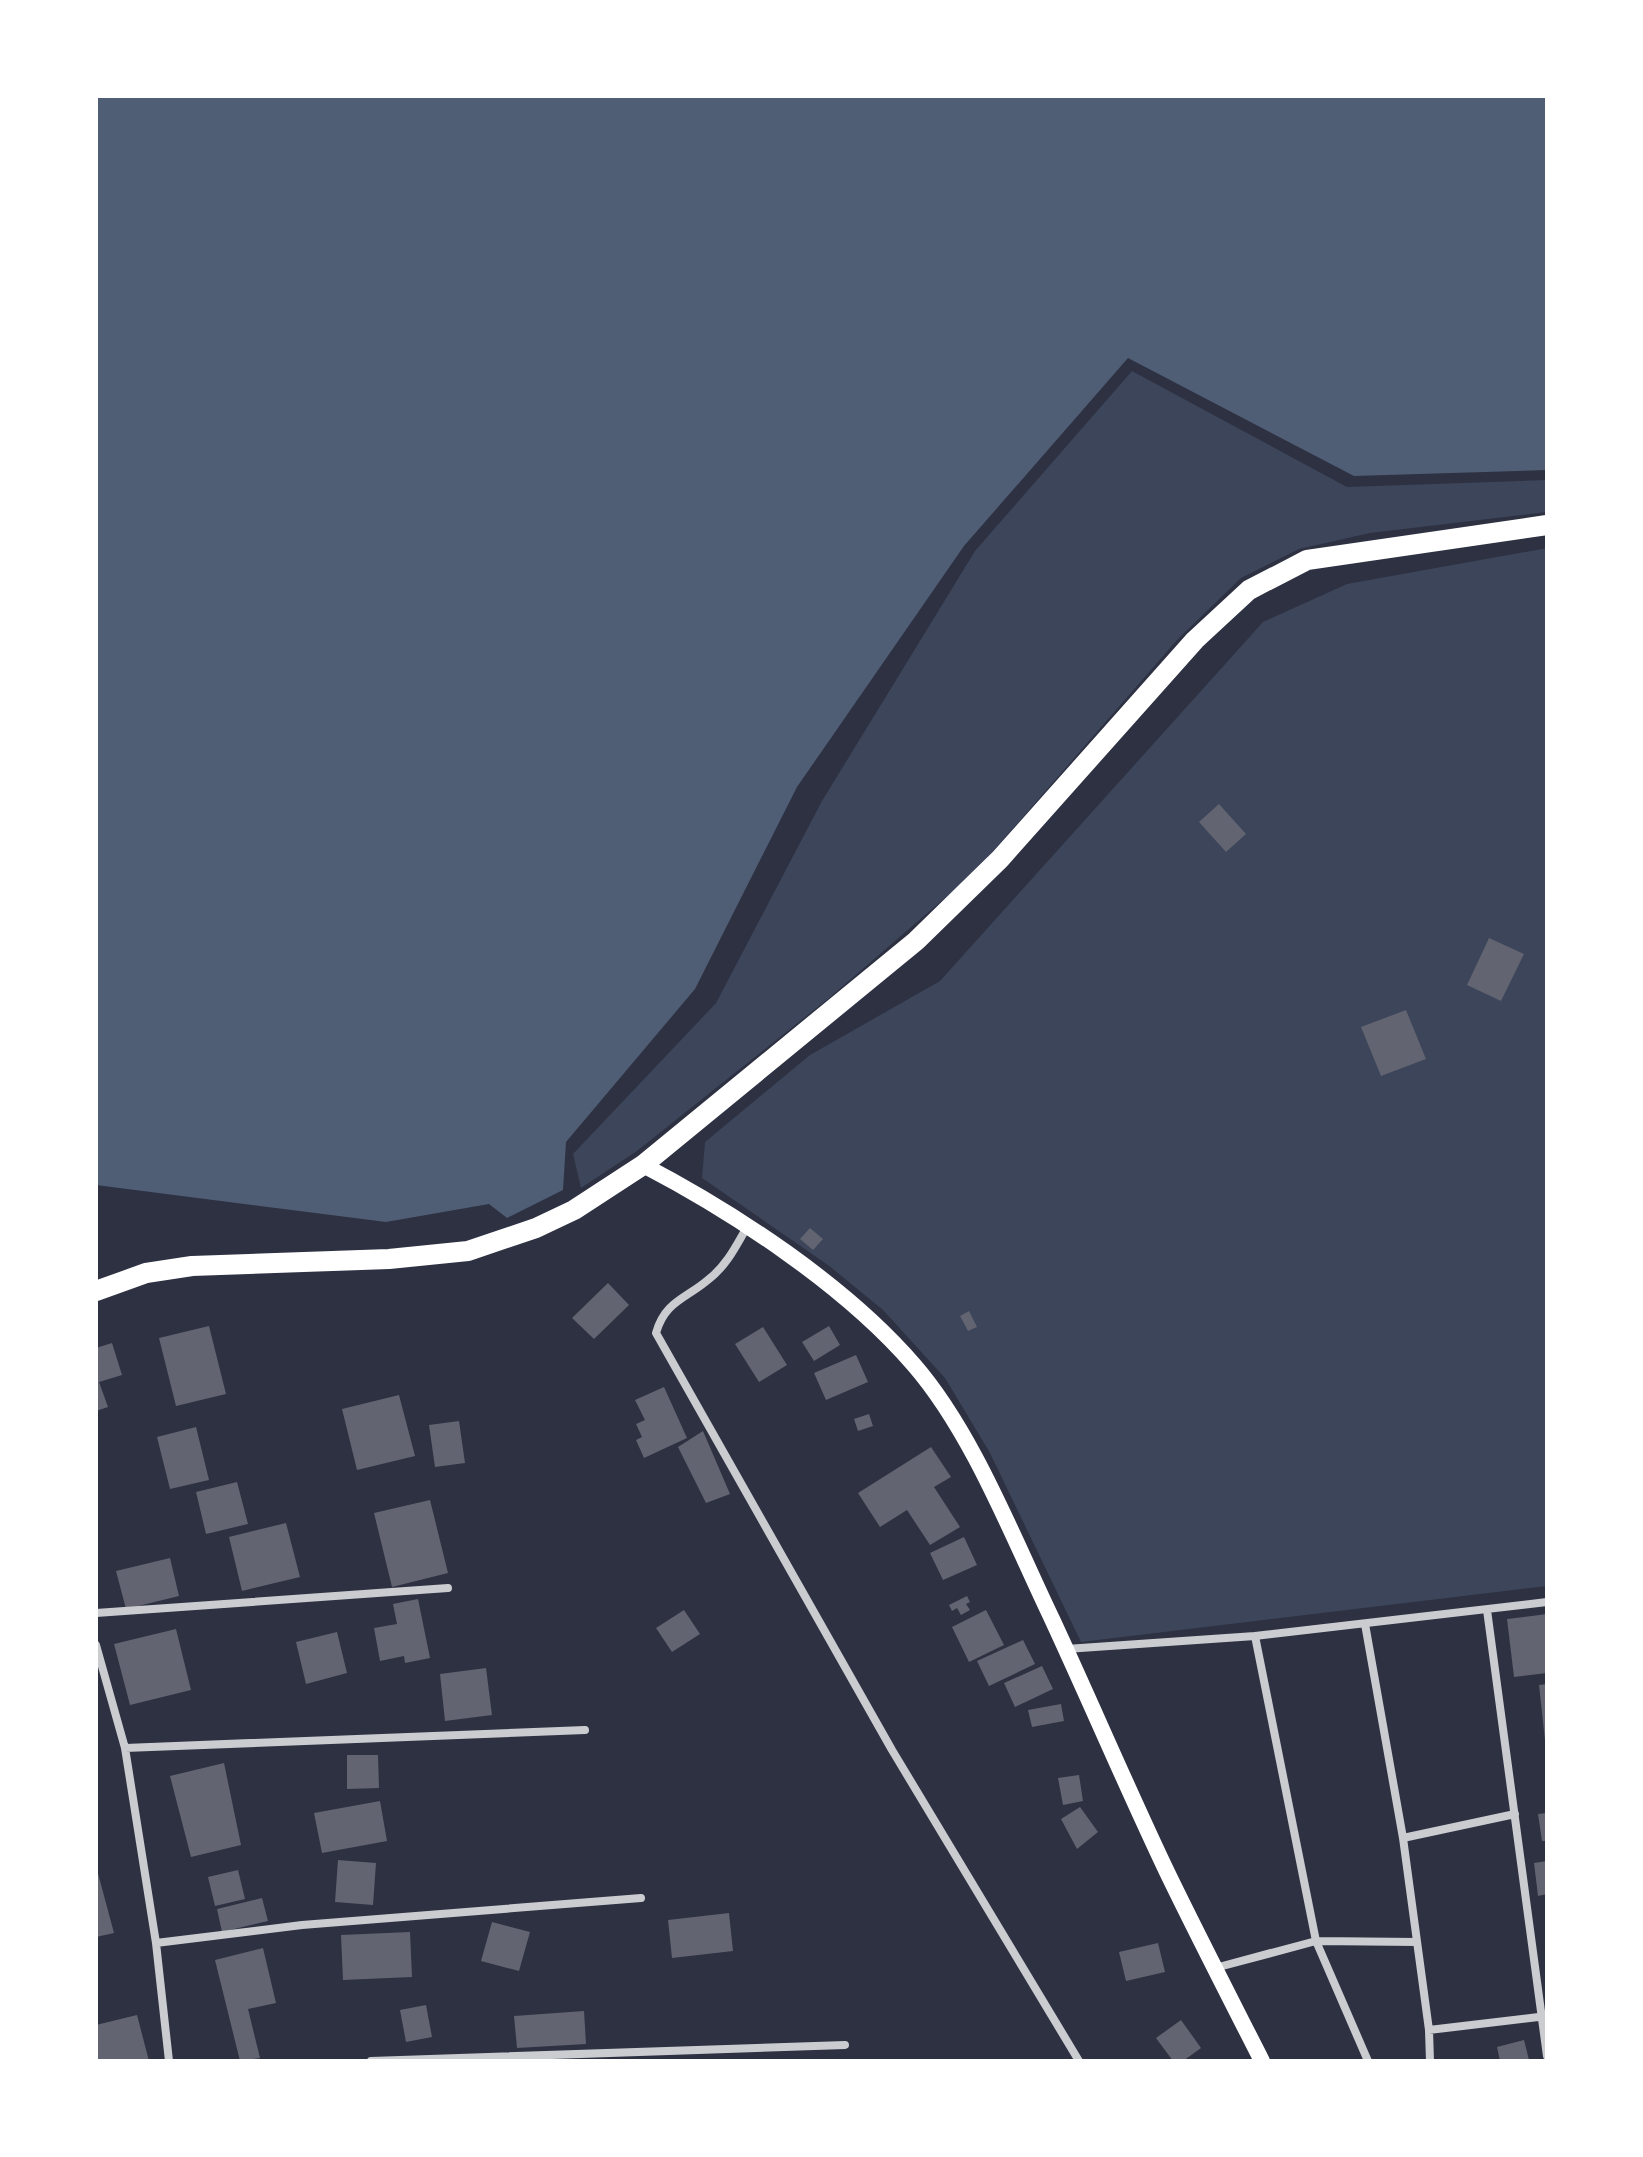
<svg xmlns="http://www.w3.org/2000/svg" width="1643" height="2157" viewBox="0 0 1643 2157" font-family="'Work Sans',sans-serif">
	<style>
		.green { fill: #3c4559 }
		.water { fill: #4f5d75 }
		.building { fill: #626471 }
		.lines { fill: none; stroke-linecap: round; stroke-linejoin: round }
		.minor { stroke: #caccd0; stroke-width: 8 }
		.secondary { stroke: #fff; stroke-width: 16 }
		.primary { stroke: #fff; stroke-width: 20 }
	</style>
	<rect width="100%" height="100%" fill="#2d3142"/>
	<path class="green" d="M1132,371L1347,487L1547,480V512L1370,533L1299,549L1241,578L1177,640L975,872L829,998L637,1151L581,1188L573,1154L716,1003L822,801L975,551Z
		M1547,548V1586L1081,1642L990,1453L945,1378L883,1310L828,1265L702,1178L705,1142L810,1055L940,981L1263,622L1347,584Z"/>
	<path class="water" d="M96,96H1547V470L1354,476L1128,358L964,546L797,787L695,989L566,1142L563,1190L507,1218L489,1204L386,1222L96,1185Z"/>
	<path class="building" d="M1219,804L1246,834L1226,852L1199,822Z
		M1489,938L1524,954L1501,1001L1467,985Z
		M1406,1010L1426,1059L1381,1076L1361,1027Z
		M810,1228L823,1239L813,1250L800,1239Z
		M608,1283L629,1305L594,1339L572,1318Z
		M969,1311L977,1327L968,1331L960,1316Z
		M209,1326L226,1394L176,1406L159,1338Z
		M829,1326L840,1345L814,1361L802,1342Z
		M763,1327L787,1365L759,1382L735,1344Z
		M112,1343L122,1375L99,1382L108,1407L96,1411V1348Z
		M856,1355L868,1382L826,1400L814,1373Z
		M664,1387L687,1438L644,1458L636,1440L642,1437L636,1424L645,1420L635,1400Z
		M399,1395L415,1456L357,1470L342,1409Z
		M869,1414L873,1426L858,1431L854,1419Z
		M459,1421L465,1463L435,1467L429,1425Z
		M196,1427L209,1480L170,1489L157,1437Z
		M703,1431L730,1494L706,1503L678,1447Z
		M931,1447L951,1477L934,1487L960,1527L930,1545L907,1510L880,1527L858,1493Z
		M237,1482L248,1524L206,1534L196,1492Z
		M430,1500L448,1573L392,1587L374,1513Z
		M286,1523L300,1577L242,1591L229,1537Z
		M964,1537L977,1565L943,1580L930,1553Z
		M170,1558L179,1596L126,1609L116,1571Z
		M967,1596L970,1602L966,1604L970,1610L961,1615L957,1608L952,1611L949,1605Z
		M418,1599L430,1658L405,1663L404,1656L380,1661L374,1628L397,1624L393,1604Z
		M684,1610L700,1634L672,1652L656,1628Z
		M986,1610L1004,1645L969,1662L952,1627Z
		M1547,1614V1673L1514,1677L1507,1619Z
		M176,1629L191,1690L130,1705L114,1644Z
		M337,1632L347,1673L306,1684L296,1642Z
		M1023,1640L1035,1664L989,1686L977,1661Z
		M1042,1666L1053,1689L1015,1707L1004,1683Z
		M486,1668L492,1715L445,1721L440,1674Z
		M1547,1684V1740H1545L1539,1685Z
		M1061,1704L1064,1721L1032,1727L1028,1710Z
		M347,1755H378L379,1788L347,1789Z
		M224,1763L241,1845L191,1857L170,1776Z
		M1079,1775L1083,1801L1063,1805L1058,1778Z
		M380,1801L387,1841L322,1853L314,1813Z
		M1080,1807L1098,1832L1077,1849L1061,1819Z
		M1547,1813V1841H1542L1538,1814Z
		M338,1860L376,1863L373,1905L335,1902Z
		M1547,1861V1894L1538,1896L1534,1863Z
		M96,1866L114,1933L96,1937Z
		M238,1870L245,1899L215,1906L208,1877Z
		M262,1898L268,1921L222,1932L217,1909Z
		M729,1913L733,1951L672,1958L668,1920Z
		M492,1922L530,1932L519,1971L481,1961Z
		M410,1932L412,1977L343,1980L341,1935Z
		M1158,1943L1165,1972L1126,1981L1119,1952Z
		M263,1948L276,2003L248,2009L260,2058L240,2061L215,1960Z
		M426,2005L432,2037L406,2042L400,2010Z
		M584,2011L586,2044L517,2048L514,2016Z
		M137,2015L149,2061H96V2025Z
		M1181,2020L1201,2048L1183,2061H1173L1156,2038Z
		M1524,2040L1529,2060L1500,2061L1497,2047Z"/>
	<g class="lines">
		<path class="minor" d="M747,1227C736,1246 727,1265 709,1279C686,1299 665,1301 656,1333L892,1750L1079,2061
			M1487,1610L1547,2056
			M96,1613L448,1588
			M1365,1624L1403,1838L1429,2030L1430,2061
			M1255,1636L1316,1941L1368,2061
			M96,1645L125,1748L156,1943L169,2061
			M1066,1649L1255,1636L1547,1602
			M125,1748L585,1730
			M1403,1838L1515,1814
			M156,1943L302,1925L641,1898
			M1215,1968L1316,1941L1417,1942
			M1429,2030L1547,2016
			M371,2061L845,2045"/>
		<path class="secondary" d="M643,1165C735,1213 846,1286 914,1365C973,1433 1013,1538 1052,1619C1091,1703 1127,1788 1167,1872C1198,1936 1230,1998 1262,2061"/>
		<path class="primary" d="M96,1291L146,1273L192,1266L389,1259L468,1251L536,1228L574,1210L643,1165L916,941L1000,859L1195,640L1249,590L1307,560L1547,525"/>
	</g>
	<rect width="1643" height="2157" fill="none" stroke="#ffffff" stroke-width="196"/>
</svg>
